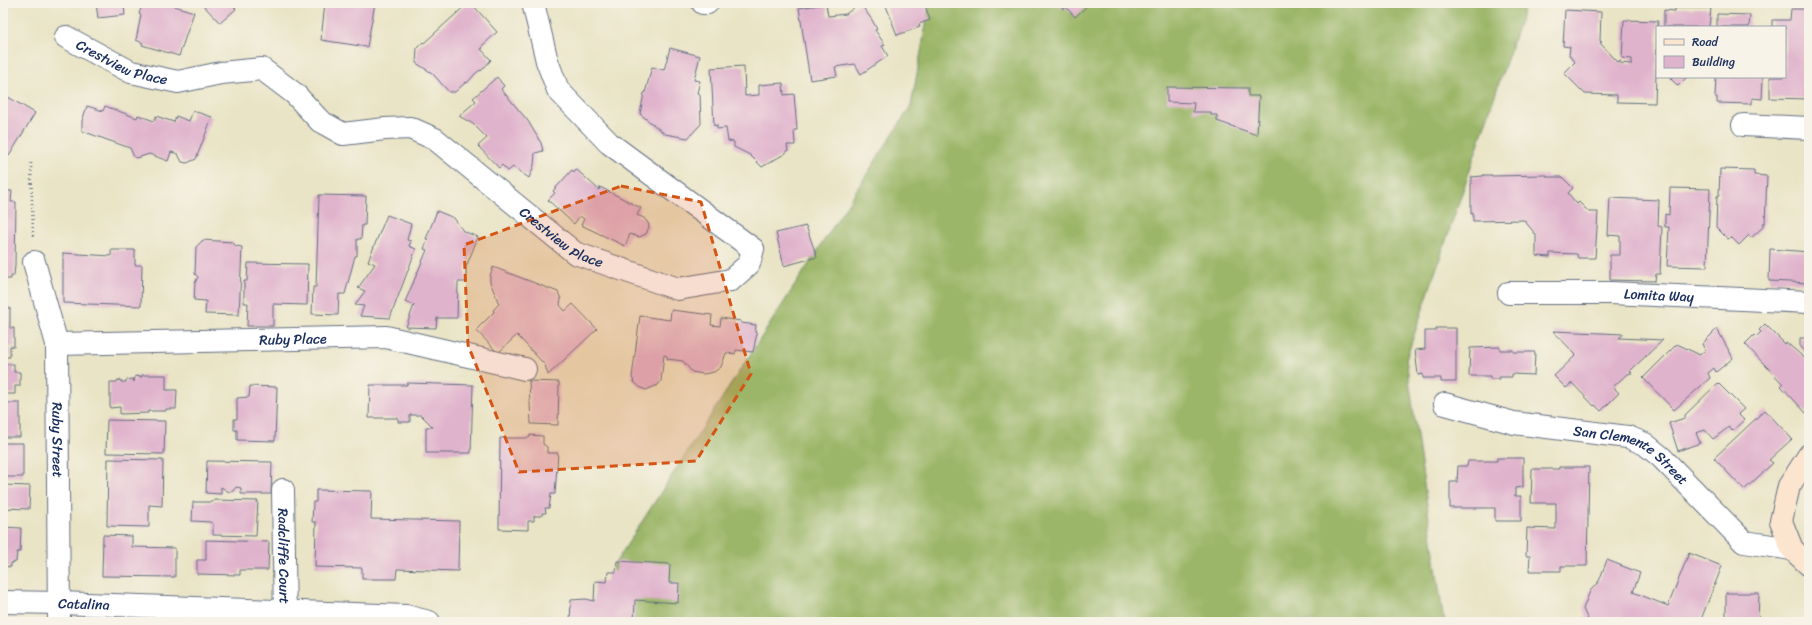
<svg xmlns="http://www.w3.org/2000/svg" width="1812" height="625" viewBox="0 0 1812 625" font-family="Sriracha,sans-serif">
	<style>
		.forest { fill: #9bb668; stroke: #5b7263 }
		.building { fill: #e0b3cc }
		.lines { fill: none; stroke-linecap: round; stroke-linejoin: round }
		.street-casing { stroke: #636e82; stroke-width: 24 }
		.secondary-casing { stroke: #636e82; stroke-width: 24 }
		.path { stroke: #636e82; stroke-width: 2.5; stroke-dasharray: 1 3; stroke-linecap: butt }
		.street { stroke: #fff; stroke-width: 22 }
		.secondary { stroke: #fce5cf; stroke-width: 22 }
		.marked { fill: #d45514; fill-opacity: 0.2; stroke: #d45514; stroke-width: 3; stroke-dasharray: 8 5; stroke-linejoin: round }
		.labels { text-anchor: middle; stroke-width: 3; stroke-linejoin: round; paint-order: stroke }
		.street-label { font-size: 14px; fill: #1b2f5e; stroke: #f7f3e8 }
	</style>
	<rect width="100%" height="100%" fill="#f7f3e8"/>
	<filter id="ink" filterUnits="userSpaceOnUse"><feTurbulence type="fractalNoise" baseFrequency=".025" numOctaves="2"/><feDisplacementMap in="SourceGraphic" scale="8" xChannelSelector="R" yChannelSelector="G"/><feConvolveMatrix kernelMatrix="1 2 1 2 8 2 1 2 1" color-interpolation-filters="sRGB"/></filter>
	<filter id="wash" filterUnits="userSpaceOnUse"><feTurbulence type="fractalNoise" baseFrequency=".012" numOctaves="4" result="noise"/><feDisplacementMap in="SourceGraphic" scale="16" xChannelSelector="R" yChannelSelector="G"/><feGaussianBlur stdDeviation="0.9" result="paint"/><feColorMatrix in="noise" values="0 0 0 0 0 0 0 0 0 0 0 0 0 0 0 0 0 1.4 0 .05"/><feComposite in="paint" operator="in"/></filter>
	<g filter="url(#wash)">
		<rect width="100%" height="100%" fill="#e9e4c5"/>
		<path class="forest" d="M930,3H1526L1406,359L1443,616L1446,622H634L612,568L911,106Z"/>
		<g id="blocks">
			<path class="building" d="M96,3H132L133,5L124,6L125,15L98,18Z
				M143,3H175L174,6L194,12L179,56L142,45L143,43L136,40L141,15L139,14Z
				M201,3H231L236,9L220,23Z
				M325,3H375L367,47L321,40Z
				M468,3H471L497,32L482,46L483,48L481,49L491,60L481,71L480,70L475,74L467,83L466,82L455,92H449L432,73L416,63L417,48L423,42L424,43Z
				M860,3L872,20L877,29L875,30L885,45L882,46L888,56L861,74L855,64L835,67L837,76L810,80L799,8L826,4L828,16L846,14Z
				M885,3H924L930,20L919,24L920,27L897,35Z
				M1058,3H1090L1075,17L1066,7L1063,9Z
				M1675,8H1711L1709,27H1664V10L1675,11Z
				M1791,9H1809V99L1770,98V77H1785V27H1772V20H1790Z
				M1565,10L1601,12L1600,41L1602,42L1600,43L1618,62L1620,60V63L1632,64V59L1622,58L1624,20L1658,21L1655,103L1617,102V95L1585,94L1564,73L1575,62L1569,55L1570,47L1563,46Z
				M1717,14L1750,15L1749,27H1717Z
				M670,48L700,56L694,80L700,81L697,93L700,94L701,124L688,138L665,134L640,114L644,93H645L652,67L664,70Z
				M744,66L745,96L759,95V85L783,83L784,95L794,94L797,130H794L795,145H787L788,151H786V153L762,167L750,155L734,147V142L728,141L726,128L717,129V125L714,126L711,68Z
				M497,77L504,86L501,89L528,121L541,143L543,151L535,153L534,165L529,178L513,167L508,171L502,165L499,168L478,146L487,138L473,124L459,116L476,101L473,98Z
				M1669,77H1687L1678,86Z
				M1716,77H1763L1762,99L1752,98V104L1717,103V97H1715Z
				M1167,87L1248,88V96H1259L1257,135L1217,121V115H1211V112H1193L1194,103L1167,102Z
				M3,94L35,113L9,156L3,152Z
				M87,106L103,111L105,106L137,118L138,115L154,121L156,116L174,122L176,116L189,121L193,111L212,117L196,159L187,163L182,162L178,154L171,152L168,161L149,154L137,158L134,157L130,148L82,131V121Z
				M576,169L599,190L600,187L641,208L637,215L644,218L648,223L649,227L646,234L639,237L630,234L625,246L581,225L584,219L580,216L574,224L548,200L555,193L553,191L572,170L574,172Z
				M1720,169L1754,170V175L1767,176L1765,223H1763V227L1751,238L1749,235L1739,245L1731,237L1728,239L1716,227L1717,196H1719Z
				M1483,175H1492V176L1547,175V177H1562L1573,188L1568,193L1577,204L1579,202L1589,212H1598L1595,258H1578L1577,254L1550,253V257L1536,256V235L1524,220L1473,221V213L1471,214V177L1483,176Z
				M1670,188L1710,189L1707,267L1667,266L1669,227H1665V214L1669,215Z
				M3,191H12L11,202H16L15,265L14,276H11V279H3Z
				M319,195L366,196L365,225H362L361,239H357V256H355L345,294H339L338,315L312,314L313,287H316Z
				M1610,198L1659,200L1658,226L1662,227L1660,274H1656L1655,281L1610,280V255H1620V236L1608,235Z
				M437,211L454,218L463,231L478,237L466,267V282H458L457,318H437L436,328L406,327L414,305L405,302L427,250L424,249L428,239H426Z
				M387,215L411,224L407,240L411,241L409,246L416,249L390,318L360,316L364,306L355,305L365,291L358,288L375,264L368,261Z
				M806,226L817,257L784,266L776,233Z
				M203,240L232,242L236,246L242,247L239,315L205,314L206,301L194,300L195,283L198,277L195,274L196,247Z
				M1770,249L1809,252V283L1769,281Z
				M111,250H135V265H142L141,306L63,303V253L111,256Z
				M248,263L308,264L307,305L273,304V326H247L248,303H244V281H247Z
				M493,267L558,292L561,299L560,305L565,311L573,304L597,329L548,375L545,365L517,335L498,353L476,330L494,312L493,310L499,304L490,282V276Z
				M3,308H10V328H14V347L10,346V357H3Z
				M671,310L712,315L711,325L720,326L721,318L741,321V323L756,325L755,333H757L753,352L736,350L735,354L726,353L721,367L714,372L703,374L692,372L683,361L667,359V356L664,355L661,381L658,385L646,390L641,388L634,382L632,377L640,316L670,320Z
				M1765,324L1785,344L1786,342L1809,362L1807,366L1809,369V410L1806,413L1781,386L1783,384L1745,344L1754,335L1756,337L1761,332L1759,330Z
				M1436,328H1456V382H1441V378H1423V374L1418,375L1415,350L1425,349V331H1436Z
				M1717,329L1733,358L1716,372L1714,368L1708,373L1710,378L1674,410L1643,378L1677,344L1700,355L1705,350L1702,344Z
				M1553,331L1624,334L1619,338L1663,340L1630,371L1632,373L1627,374L1613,387L1619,393L1601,411L1595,405L1594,406L1572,383L1566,388L1554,376L1576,355Z
				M1800,338H1809V356L1800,347Z
				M1500,347V350H1513V352H1535L1534,375L1512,374V377H1499V379H1490V376H1469L1470,348Z
				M3,364H14V372H20V386H15V394H3Z
				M142,375H166V390H177L176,409H166V411H148V413L120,414V407L110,408V382H117V381L121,380V382H126V380L133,379L134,382L135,376L142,377Z
				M529,381L559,382L558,425L531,424Z
				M407,383L473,385L471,453H426V427H433L421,415H410V422H398V418H369L370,385H407Z
				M1718,383L1744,409L1738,414L1744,420L1732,431L1729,427L1713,439L1705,430L1696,433L1700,443L1678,451L1669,423L1685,418V415Z
				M250,386L277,387L275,441L237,440V430H234V419H237V398L249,397Z
				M3,403H20V437H3Z
				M1765,410L1792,439L1769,460L1773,463L1744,490L1714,458Z
				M107,420L165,421L164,454L106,453Z
				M530,435L543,436V444L547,447V453H558L555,494H551L549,508H545L546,513H542V516H534V521H528V530L499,529L500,438H526L530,437Z
				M3,443H23V477H3Z
				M1497,458H1523V487L1515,488V496H1521V521H1495V508H1450V482H1457L1458,466H1467L1468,461H1497Z
				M108,459L163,460L162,506L149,505V527L107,526Z
				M207,461L272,462L271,494H241V488L236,487L233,491L229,492L221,487V494L206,493Z
				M1559,467H1589L1587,566H1561V571H1529L1530,556H1526L1527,528L1556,529V503H1531L1532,469H1559Z
				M3,485L30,486L29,509L3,508Z
				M316,490L372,491L371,519L459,521L458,571L397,569L396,579H362V568L315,567L316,522H312L313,502H316Z
				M214,500L258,501L256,536L213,535V524L210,522L192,521L193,502H213Z
				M3,527L21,528L20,552H17L16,562L11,563V567L3,566Z
				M103,535L132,536V547L175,548V577L102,576Z
				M206,540L269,542L268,570H240V575L197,574V560H206Z
				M1689,553L1722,566L1700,622H1589L1583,609L1590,591L1599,581L1607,560L1640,573L1633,592L1668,606Z
				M617,561L670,564L669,583H679L678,603L635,600L634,622H570L571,600L586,599L594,601L595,581L607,582L608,572H616Z
				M1726,593H1759L1758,622H1726Z"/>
		</g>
	</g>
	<g filter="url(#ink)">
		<use href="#blocks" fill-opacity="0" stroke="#636e82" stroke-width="1"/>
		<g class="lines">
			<g class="street-casing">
				<g id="street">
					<path d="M703,3H707"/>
					<path id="s1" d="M66,37L131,72L178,82L221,73L262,69L295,94L320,121L343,134L385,129L410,128L435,139L575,253L678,289L731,280L749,264L753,249L609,143L558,90L547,61L533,3"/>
					<path d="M1743,125L1809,128"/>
					<path id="s2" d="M34,262L57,344L59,622"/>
					<path id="s3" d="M1509,293H1611L1809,302"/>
					<path id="s4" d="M57,344L386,337L525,369"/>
					<path id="s5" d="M1445,404L1514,423L1628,437L1645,444L1661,457L1744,542L1792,549"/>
					<path id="s6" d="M283,490L285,622"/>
					<path id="s7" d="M3,602L60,603L406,616L429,622"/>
				</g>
			</g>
			<g class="secondary-casing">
				<path id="secondary" d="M1809,455L1789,486L1781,521L1792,549L1809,565"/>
			</g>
			<path class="path" d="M31,163L33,237"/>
			<use href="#street" class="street"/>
			<use href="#secondary" class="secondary"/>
		</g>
	</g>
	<path class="marked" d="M621,186L701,202L751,374L696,461L519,472L468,345L464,245Z"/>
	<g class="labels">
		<g class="street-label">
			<text dy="5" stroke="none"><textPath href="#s1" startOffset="62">Crestview Place</textPath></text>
			<text dy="5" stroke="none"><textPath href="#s1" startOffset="567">Crestview Place</textPath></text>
			<text dy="5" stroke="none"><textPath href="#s3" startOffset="150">Lomita Way</textPath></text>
			<text dy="5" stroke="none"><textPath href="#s4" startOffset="236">Ruby Place</textPath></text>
			<text dy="5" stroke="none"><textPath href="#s2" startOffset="181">Ruby Street</textPath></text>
			<text dy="5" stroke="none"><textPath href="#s5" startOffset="196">San Clemente Street</textPath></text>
			<text dy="5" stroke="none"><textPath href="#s6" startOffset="66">Radcliffe Court</textPath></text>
			<text dy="5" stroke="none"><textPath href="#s7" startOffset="81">Catalina</textPath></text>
		</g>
	</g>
	<rect width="1812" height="625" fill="none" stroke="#f7f3e8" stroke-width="16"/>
	<rect x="1656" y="26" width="130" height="52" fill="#f7f3e8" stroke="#9fa5b1"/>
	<rect x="1664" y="39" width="20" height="6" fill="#fce5cf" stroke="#9fa5b1"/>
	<text x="1692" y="46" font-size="12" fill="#1b2f5e">Road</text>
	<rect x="1664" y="56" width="20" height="12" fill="#e0b3cc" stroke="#9fa5b1"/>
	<text x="1692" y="66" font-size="12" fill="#1b2f5e">Building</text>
</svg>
